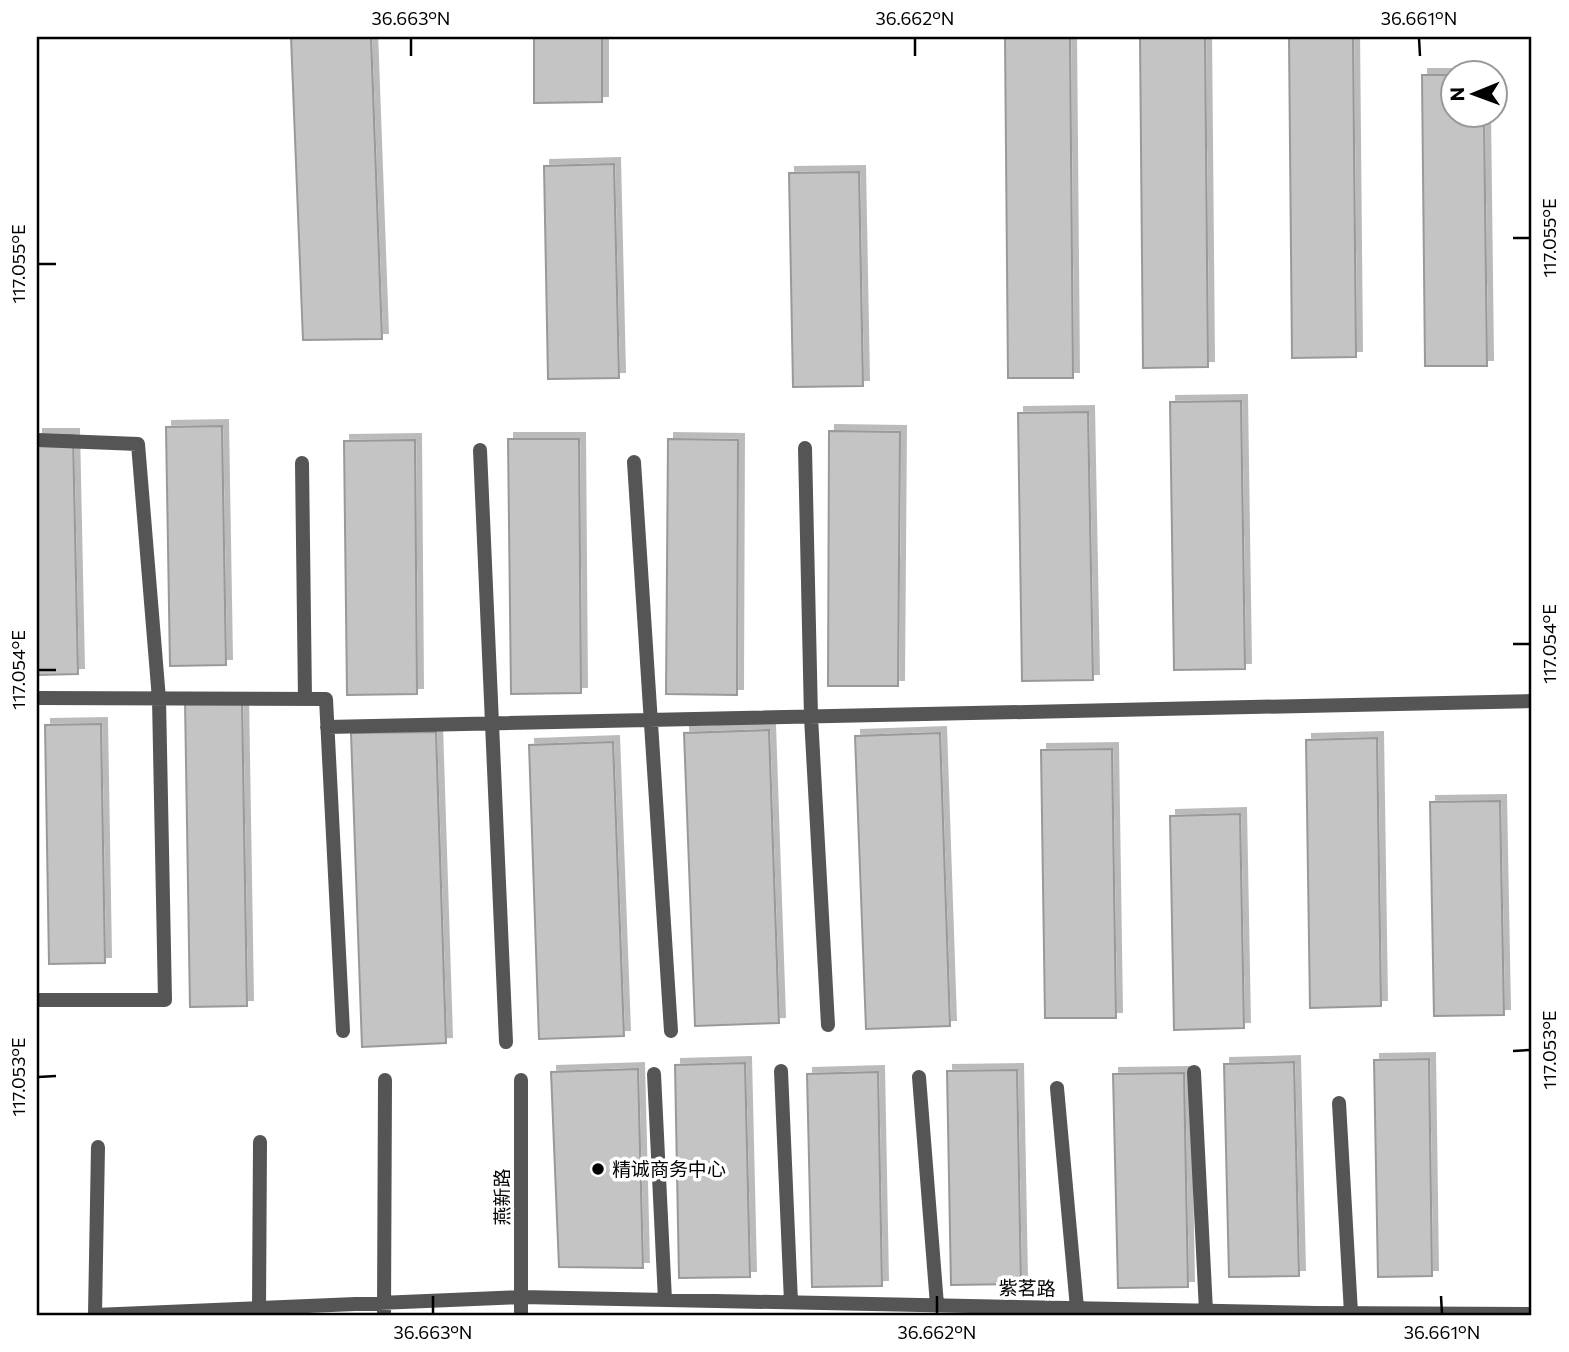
<svg xmlns="http://www.w3.org/2000/svg" width="1569" height="1352" viewBox="0 0 1569 1352" font-family="Commissioner,'Noto Sans SC',sans-serif">
	<style>
		.building { fill: #c4c4c4; stroke: #999; stroke-width: 2; filter: url(#shadow) }
		.lines { fill: none; stroke-linecap: round; stroke-linejoin: round }
		.minor { stroke: #555; stroke-width: 14 }
		.ticks { fill: none; stroke: #000; stroke-width: 2.5 }
		.poi-dot { fill: #000; stroke: #fff; stroke-width: 2.5 }
		.labels { text-anchor: middle; stroke-width: 7; stroke-linejoin: round; paint-order: stroke }
		.poi-label { font-size: 19px; fill: #000; stroke: #fff; text-anchor: start }
		.street-label { font-size: 19px; fill: #000; stroke: #fff }
		.neatline { fill: none; stroke: #000; stroke-width: 2.5 }
		.ticks-label { font-size: 18px; text-anchor: middle; fill: #000 }
	</style>
	<defs>
		<filter id="shadow"><feDropShadow dx="6" dy="-6" stdDeviation="0" flood-color="#0004"/></filter>
	</defs>
	<rect width="100%" height="100%" fill="#fff"/>
	<path class="building" d="M291,37H371L382,339L303,340Z
		M534,37H602V102L534,103Z
		M1005,37H1070L1073,378H1008Z
		M1140,37H1205L1208,367L1143,368Z
		M1289,37H1353L1356,357L1292,358Z
		M1422,75H1454V116H1484L1487,366H1425Z
		M614,164L619,378L548,379L544,166Z
		M859,172L863,386L793,387L789,173Z
		M1241,401L1245,669L1174,670L1170,402Z
		M1088,412L1093,680L1022,681L1018,413Z
		M222,426L226,665L170,666L166,427Z
		M829,431L900,432L898,686H828Z
		M37,435H73L78,674L37,675Z
		M508,439H579L581,693L511,694Z
		M668,439L738,440L737,695L666,694Z
		M415,440L417,694L347,695L344,441Z
		M242,700L247,1006L190,1007L185,701Z
		M101,724L105,963L49,964L45,725Z
		M769,730L779,1023L695,1026L684,733Z
		M436,732L446,1043L362,1047L351,733Z
		M940,733L950,1026L866,1029L855,736Z
		M1377,738L1381,1006L1310,1008L1306,740Z
		M613,742L624,1036L539,1039L529,745Z
		M1112,749L1116,1018H1045L1041,750Z
		M1500,801L1504,1015L1434,1016L1430,802Z
		M1240,814L1244,1028L1174,1030L1170,816Z
		M1429,1059L1432,1276L1378,1277L1374,1060Z
		M1294,1062L1299,1276L1229,1277L1224,1064Z
		M745,1063L750,1277L679,1278L675,1065Z
		M638,1069L643,1268L559,1267L551,1072Z
		M1017,1070L1021,1284L951,1285L947,1071Z
		M878,1072L882,1286L812,1287L807,1074Z
		M1184,1073L1188,1287L1118,1288L1113,1074Z"/>
	<g class="lines">
		<path class="minor" d="M37,440L138,444L159,699L165,1000H37
			M805,448L811,717L828,1025
			M480,450L506,1042
			M634,462L671,1031
			M302,463L305,699H314
			M37,698L326,699L343,1031
			M327,727L1532,701
			M781,1071L791,1302
			M1194,1072L1206,1311
			M654,1074L665,1300
			M919,1077L937,1305
			M521,1080V1315
			M1057,1088L1077,1308
			M1339,1103L1351,1313
			M259,1308L260,1142
			M95,1314L98,1147
			M95,1315L521,1297L1316,1313L1532,1314
			M384,1315L385,1080"/>
	</g>
	<path class="ticks" d="M411,38V56M915,38V56M1419,38L1420,56M1513,238H1530M38,264H56M1513,644H1530M38,670H56M1513,1051L1530,1050M38,1077L56,1076M433,1296V1314M937,1296V1314M1441,1296L1442,1314"/>
	<circle class="poi-dot" cx="598" cy="1169" r="7"/>
	<g class="labels">
		<g class="poi-label">
			<text x="612" y="1176">精诚商务中心</text>
		</g>
		<g class="street-label">
			<text transform="translate(502 1197) rotate(-90)" y="7">燕新路</text>
			<text transform="translate(1027 1288) rotate(1)" y="7">紫茗路</text>
		</g>
	</g>
	<rect width="1569" height="1352" fill="none" stroke="#ffffff" stroke-width="77"/>
	<g transform="translate(1474 94) rotate(269)"><circle r="33" fill="#ffffff" stroke="#999999" stroke-width="2"/>
	<path d="M0-5L12 26L0 18L-12 26Z" fill="#000000"/>
	<text y="-10" font-size="19" font-weight="bold" text-anchor="middle" fill="#000000">N</text>
	</g>
	<rect x="38" y="38" width="1492" height="1276" class="neatline"/>
	<g class="ticks-label">
		<text x="411" y="25">36.663°N</text>
		<text x="915" y="25">36.662°N</text>
		<text x="1419" y="25">36.661°N</text>
		<text transform="translate(1550 238) rotate(-90)" y="6">117.055°E</text>
		<text transform="translate(19 264) rotate(-90)" y="6">117.055°E</text>
		<text transform="translate(1550 644) rotate(-90)" y="6">117.054°E</text>
		<text transform="translate(19 670) rotate(-90)" y="6">117.054°E</text>
		<text transform="translate(1550 1050) rotate(-90)" y="6">117.053°E</text>
		<text transform="translate(19 1077) rotate(-90)" y="6">117.053°E</text>
		<text x="433" y="1339">36.663°N</text>
		<text x="937" y="1339">36.662°N</text>
		<text x="1442" y="1339">36.661°N</text>
	</g>
</svg>
